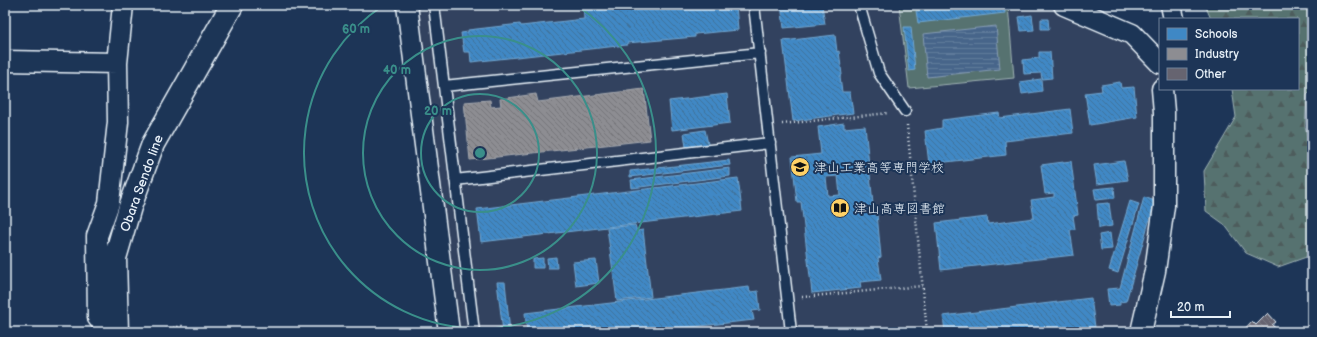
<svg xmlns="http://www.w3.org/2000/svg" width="1317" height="337" viewBox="0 0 1317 337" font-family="'Balsamiq Sans','Klee One',sans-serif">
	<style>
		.built { fill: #33435e }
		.forest { fill: url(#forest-firs); stroke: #9fb2b4 }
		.pitch { fill: #56726f; stroke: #9fb2b4 }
		.water { fill: url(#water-rules); stroke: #879db6 }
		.schools { fill: url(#schools-back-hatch); stroke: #72a8d4; fill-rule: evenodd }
		.industry { fill: url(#industry-back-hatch); stroke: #a8abb1 }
		.building { fill: url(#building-back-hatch); stroke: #e8f1f8 }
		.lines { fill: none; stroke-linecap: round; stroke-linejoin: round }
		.lane-casing { stroke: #e8f1f8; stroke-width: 13 }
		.street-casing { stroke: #e8f1f8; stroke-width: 23 }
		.secondary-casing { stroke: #e8f1f8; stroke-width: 25 }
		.path { stroke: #e8f1f8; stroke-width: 2.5; stroke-dasharray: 1 3; stroke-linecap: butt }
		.lane { stroke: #1d3557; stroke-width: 10 }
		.street { stroke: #1d3557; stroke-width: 20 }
		.secondary { stroke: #1d3557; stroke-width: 22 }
		.ring { fill: none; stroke: #3a8f8a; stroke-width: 2 }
		.labels { text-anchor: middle; stroke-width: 4; stroke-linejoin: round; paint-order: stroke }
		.poi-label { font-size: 13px; fill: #e8f1f8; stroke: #1d3557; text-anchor: start }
		.street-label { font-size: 13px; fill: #e8f1f8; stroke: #1d3557 }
		.centre { fill: #3a8f8a; stroke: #1d3557; stroke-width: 2 }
		.ring-label { font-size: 12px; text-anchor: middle; font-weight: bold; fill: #3a8f8a; stroke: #1d3557; stroke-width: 4; stroke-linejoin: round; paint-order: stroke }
	</style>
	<defs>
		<pattern id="forest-firs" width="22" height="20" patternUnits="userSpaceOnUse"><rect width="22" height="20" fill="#56726f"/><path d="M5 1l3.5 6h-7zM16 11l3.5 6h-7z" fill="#4d5b5b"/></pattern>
		<pattern id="water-rules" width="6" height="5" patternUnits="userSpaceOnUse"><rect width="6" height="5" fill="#46658a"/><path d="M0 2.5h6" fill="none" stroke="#617c9b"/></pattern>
		<pattern id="schools-back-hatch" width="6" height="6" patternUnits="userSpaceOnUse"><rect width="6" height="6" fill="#3f88c5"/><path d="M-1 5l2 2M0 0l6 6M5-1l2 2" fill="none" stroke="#41729a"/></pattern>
		<pattern id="industry-back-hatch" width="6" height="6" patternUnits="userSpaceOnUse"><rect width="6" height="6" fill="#8d8d92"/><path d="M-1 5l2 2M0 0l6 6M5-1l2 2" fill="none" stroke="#747579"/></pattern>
		<pattern id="building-back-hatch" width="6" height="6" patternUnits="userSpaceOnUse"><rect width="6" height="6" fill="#666470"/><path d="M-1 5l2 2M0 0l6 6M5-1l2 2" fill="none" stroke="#7c7b85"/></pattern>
	</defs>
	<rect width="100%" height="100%" fill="#1d3557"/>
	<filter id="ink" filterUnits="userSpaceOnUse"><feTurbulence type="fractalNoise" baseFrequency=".025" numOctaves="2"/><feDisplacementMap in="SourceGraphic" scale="8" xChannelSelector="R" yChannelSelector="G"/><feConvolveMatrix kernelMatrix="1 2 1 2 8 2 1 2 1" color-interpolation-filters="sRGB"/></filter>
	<g filter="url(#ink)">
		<path class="built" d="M414,5H1064L1124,28L1160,63V89L1166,128L1141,332H457Z"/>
		<path class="forest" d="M1205,5H1312V90L1307,95L1305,126L1312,156V255L1278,267L1246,253L1224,224L1206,211L1204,171L1236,117L1232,89H1298V19H1211Z"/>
		<path class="pitch" d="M899,5H1008L1014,78L909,88Z"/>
		<path class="water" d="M996,26L1000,69L927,77L923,34Z"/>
		<path class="schools" d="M583,5H617L618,10L667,5H736L738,30L695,34V37L627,43V45L471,62L470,52H464L461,33L468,32V30L520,24L521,26L584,19Z
			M781,5H822L825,24L784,28Z
			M974,5H1004L1005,13L918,23L916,11Z
			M1032,15L1034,30L1021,31L1019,17Z
			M1041,19H1048L1049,29H1041Z
			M904,27H911L915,70L909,71Z
			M835,35L837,52L839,51L842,75L840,76L842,92H850L853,113L793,121L783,41Z
			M1039,52H1050L1052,78L1042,79L1041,73L1024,74L1023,60L1039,58Z
			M1041,79L1042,91L1022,94L1020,82Z
			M1120,82L1121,88L1134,87L1137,117L1090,125L1085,93L1102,91L1101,85Z
			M727,94L730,123L672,130L669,101Z
			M1070,109L1073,133L1005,141L1006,155L929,164L925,131L942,128V120L999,113L1000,118Z
			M844,123V128L865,126L874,214H877L881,257L878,258L881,280L860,282L861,288L812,293L801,202H797L792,157L821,154L818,127ZM838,176L840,195L828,196L826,177Z
			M705,130L708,144L686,147L684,133Z
			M729,160L730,165L630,177V171Z
			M1071,161L1078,215L1073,216L1075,229L1070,230L1074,255L941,270L936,223L987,217L988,224L1034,218L1031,200L1054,197V193L1045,194L1041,165Z
			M1124,161L1128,180L1097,184L1094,165Z
			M730,168V176L632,188L631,180Z
			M738,178L742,211L481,242L477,209Z
			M1114,187L1115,198L1096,200L1094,189Z
			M1144,197L1155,201L1126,301L1120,302V305L1109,306L1107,289L1120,288Z
			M1130,201L1139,204L1118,273L1109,270Z
			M1109,203L1112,226L1099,228L1097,204Z
			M635,225L637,231L643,230L651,297L617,301L607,228Z
			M1110,233L1112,249L1101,250L1099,235Z
			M556,257L557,268H548L547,258Z
			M543,258V268H533V259Z
			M596,260L599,283L576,286L573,262Z
			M497,282H505L510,332H503Z
			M749,287L750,292L758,291L760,310L752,311L754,320L646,332H527L525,313Z
			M1091,298L1095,327L1066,332H945L943,316Z"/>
		<path class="industry" d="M644,89L650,140L470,160L464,102L490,100L491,107L501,106L500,99L536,94L538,102Z"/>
		<path class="building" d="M1268,313L1276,322L1272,325L1280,332H1242L1252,321L1256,325Z"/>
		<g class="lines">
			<g class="lane-casing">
				<path id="lane" d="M434,5L474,332
					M754,5L791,332
					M859,5L879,73L905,111
					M444,86L760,53
					M455,180L770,143"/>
			</g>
			<g class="street-casing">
				<path id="street" d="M407,5L449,332
					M1064,5L1132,34L1160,63
					M1171,5L1174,19
					M5,61L117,63
					M111,332L98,318L97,236L109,203L118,122L117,63L123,5
					M1141,332L1155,271L1164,206V112L1162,89"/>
			</g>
			<g class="secondary-casing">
				<path id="secondary" d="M117,332L115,258L130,207L153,144L232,5"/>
			</g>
			<path class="path" d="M782,124L889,113
				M907,125L927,332
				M802,297L922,286
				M154,332L182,326L188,332"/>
			<use href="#lane" class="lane"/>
			<use href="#street" class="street"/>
			<use href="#secondary" class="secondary"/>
		</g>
	</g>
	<g class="ring">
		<circle cx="480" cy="153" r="59"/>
		<circle cx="480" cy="153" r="117"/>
		<path d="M576 5A176 176 0 1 1 384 5"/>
	</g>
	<defs>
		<g id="university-disc" transform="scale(1)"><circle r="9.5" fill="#ffd166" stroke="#1d3557"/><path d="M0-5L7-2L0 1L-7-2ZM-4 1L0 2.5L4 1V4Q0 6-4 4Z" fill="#111"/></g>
		<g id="library-disc" transform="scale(1)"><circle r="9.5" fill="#ffd166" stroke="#1d3557"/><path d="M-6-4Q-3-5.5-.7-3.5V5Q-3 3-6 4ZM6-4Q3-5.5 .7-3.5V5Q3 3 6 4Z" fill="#111"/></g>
	</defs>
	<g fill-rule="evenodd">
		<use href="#university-disc" x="800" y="167"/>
		<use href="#library-disc" x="840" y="208"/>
	</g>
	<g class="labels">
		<g class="poi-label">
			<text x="814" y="172">津山工業高等専門学校</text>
			<text x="854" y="213">津山高専図書館</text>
		</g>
		<g class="street-label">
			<text transform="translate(141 183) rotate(-70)" y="5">Obara Sendo line</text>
		</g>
	</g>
	<circle cx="480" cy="153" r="6" class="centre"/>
	<g class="ring-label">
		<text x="356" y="33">60 m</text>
		<text x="397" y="74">40 m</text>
		<text x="438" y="115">20 m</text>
	</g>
	<rect width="1317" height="337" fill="none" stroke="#1d3557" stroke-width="20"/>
	<rect x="10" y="10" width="1297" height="317" fill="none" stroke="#e8f1f8" stroke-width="1.5" filter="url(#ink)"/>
	<rect x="1159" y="18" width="140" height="72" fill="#1d3557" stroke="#6e8097"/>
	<rect x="1167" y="28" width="20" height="12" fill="#3f88c5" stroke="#6e8097"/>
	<text x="1195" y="38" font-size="12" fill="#e8f1f8">Schools</text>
	<rect x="1167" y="48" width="20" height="12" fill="#8d8d92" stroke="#6e8097"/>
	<text x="1195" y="58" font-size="12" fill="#e8f1f8">Industry</text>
	<rect x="1167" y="68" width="20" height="12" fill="#666470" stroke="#6e8097"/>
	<text x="1195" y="78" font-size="12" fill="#e8f1f8">Other</text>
	<path d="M1171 311v6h59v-6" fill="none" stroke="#e8f1f8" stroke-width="2"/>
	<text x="1177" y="311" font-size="12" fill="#e8f1f8" stroke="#1d3557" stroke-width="3" paint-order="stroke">20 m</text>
</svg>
